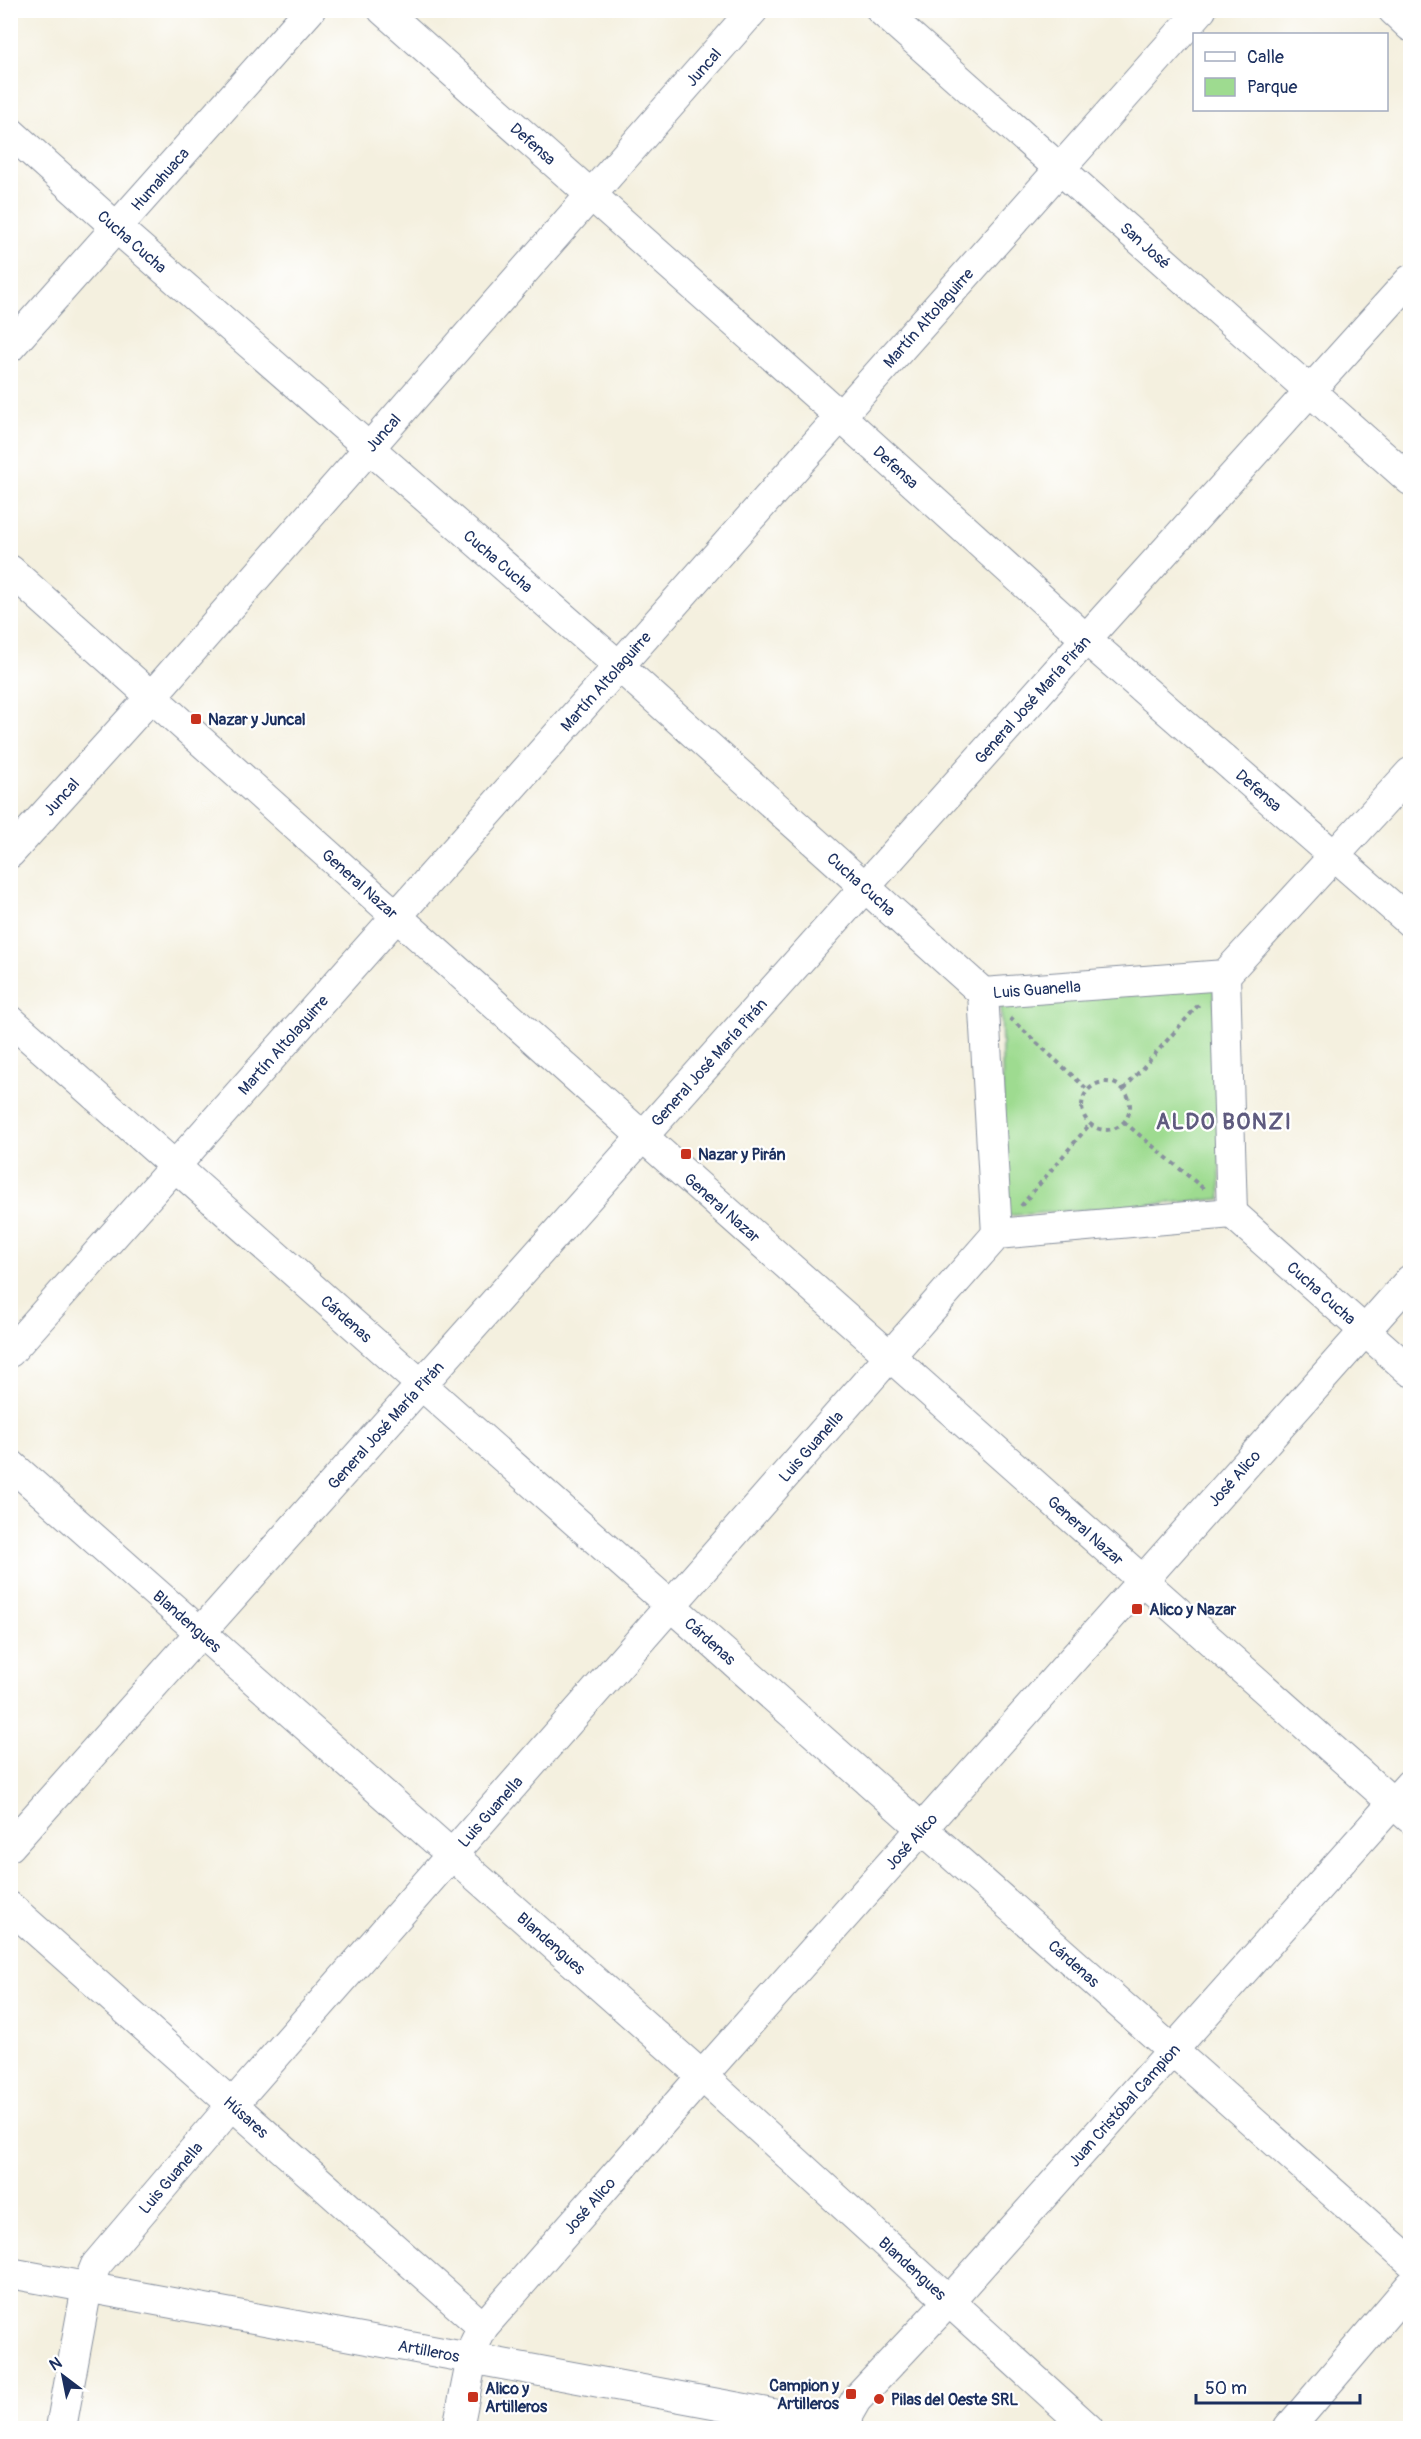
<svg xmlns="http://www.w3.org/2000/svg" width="1421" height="2439" viewBox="0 0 1421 2439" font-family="Pangolin,sans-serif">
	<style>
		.green { fill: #9edb90; stroke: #5c8577; stroke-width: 1.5 }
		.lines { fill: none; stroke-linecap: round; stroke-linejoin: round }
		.minor-casing { stroke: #88909e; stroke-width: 32 }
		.path { stroke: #88909e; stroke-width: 4; stroke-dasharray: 4.5 4.5; stroke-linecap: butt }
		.minor { stroke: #fff; stroke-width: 30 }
		.poi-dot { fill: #c8321e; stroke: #fff; stroke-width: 2 }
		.labels { text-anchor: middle; stroke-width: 4.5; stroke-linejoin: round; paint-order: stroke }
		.street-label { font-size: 16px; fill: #1b2f5e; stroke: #fff }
		.poi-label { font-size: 16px; font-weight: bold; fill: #1b2f5e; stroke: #fff; text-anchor: start }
		.district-label { font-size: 22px; font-weight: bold; letter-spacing: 1.5px; fill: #5f5b7f; stroke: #fff }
	</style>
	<rect width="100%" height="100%" fill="#fff"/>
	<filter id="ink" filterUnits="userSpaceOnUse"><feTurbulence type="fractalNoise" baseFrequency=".0167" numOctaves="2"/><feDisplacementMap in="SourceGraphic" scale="12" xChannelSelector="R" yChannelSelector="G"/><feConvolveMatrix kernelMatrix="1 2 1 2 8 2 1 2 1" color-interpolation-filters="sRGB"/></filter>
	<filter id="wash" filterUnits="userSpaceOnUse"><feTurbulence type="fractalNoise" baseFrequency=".008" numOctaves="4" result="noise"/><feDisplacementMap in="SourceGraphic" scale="24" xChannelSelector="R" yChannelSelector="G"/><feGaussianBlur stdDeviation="1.35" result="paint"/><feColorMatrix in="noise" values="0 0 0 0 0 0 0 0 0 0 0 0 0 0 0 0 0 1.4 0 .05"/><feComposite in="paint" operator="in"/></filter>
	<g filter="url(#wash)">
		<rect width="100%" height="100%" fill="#f4f0df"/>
		<path class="green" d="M1214,987L1221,1199L1005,1216L1001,1001Z"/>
	</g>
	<g filter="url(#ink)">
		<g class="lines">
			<g class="minor-casing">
				<g id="minor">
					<path id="s1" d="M383,10L840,416L1086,639L1410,922"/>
					<path id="s2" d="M881,10L1410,480"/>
					<path d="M1393,10L1410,26"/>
					<path id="s3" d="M10,132L117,228L619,666L983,993"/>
					<path id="s4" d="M10,347L310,10"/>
					<path id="s5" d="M10,570L642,1136L1410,1818"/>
					<path id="s6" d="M10,853L151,697L753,10"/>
					<path d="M1225,975L1232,1213"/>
					<path id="s7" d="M983,993L1225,975L1410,773"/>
					<path d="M983,993L997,1234"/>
					<path id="s8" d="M10,1020L1410,2261"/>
					<path id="s9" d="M1232,1213L1410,1371"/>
					<path id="s10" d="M10,1352L1201,10"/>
					<path id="s11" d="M10,1464L702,2076L1088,2428"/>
					<path id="s12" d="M10,1846L1086,639L1410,280"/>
					<path id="s13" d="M10,1907L483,2327"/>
					<path id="s14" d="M10,2273L848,2428"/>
					<path id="s15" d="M61,2428L87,2287L96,2265L232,2105L997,1234L1232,1213"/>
					<path id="s16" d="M458,2428L475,2343L483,2327L702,2076L1410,1280"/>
					<path id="s17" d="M845,2428L848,2414L856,2400L949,2301L1410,1784"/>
					<path d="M1289,2428L1410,2286"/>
				</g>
			</g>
			<path class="path" d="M1010,1018L1088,1090
				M1082 1106a24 24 0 1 1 48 0a24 24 0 1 1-48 0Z
				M1124,1089L1201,1002
				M1124,1122L1204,1189
				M1021,1206L1090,1124"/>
			<use href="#minor" class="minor"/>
		</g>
	</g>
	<g class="poi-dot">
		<rect x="190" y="713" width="12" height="12" rx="3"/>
		<rect x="680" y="1148" width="12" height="12" rx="3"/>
		<rect x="1131" y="1603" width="12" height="12" rx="3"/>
		<rect x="845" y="2388" width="12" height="12" rx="3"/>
		<rect x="467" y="2391" width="12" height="12" rx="3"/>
		<circle cx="879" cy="2399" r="6"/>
	</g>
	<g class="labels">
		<g class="street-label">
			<text dy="6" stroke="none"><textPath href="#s6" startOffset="1048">Juncal</textPath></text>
			<text dy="6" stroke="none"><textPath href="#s1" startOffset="201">Defensa</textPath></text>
			<text dy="6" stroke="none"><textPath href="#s4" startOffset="225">Humahuaca</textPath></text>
			<text dy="6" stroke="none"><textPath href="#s3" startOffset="164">Cucha Cucha</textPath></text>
			<text dy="6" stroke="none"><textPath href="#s2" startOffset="354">San José</textPath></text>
			<text dy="6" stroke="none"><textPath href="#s10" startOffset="1383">Martín Altolaguirre</textPath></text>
			<text dy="6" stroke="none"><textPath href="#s6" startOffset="562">Juncal</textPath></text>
			<text dy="6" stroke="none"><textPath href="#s1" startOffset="687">Defensa</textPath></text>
			<text dy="6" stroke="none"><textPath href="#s3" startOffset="650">Cucha Cucha</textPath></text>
			<text dy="6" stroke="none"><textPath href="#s10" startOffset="897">Martín Altolaguirre</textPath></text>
			<text dy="6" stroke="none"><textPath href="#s12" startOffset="1536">General José María Pirán</textPath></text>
			<text dy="6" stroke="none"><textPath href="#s1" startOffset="1173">Defensa</textPath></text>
			<text dy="6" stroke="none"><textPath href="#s6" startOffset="76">Juncal</textPath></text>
			<text dy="6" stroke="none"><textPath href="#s3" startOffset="1136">Cucha Cucha</textPath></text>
			<text dy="6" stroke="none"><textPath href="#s5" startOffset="470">General Nazar</textPath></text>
			<text dy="6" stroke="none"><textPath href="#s7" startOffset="54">Luis Guanella</textPath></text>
			<text dy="6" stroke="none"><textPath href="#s10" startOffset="411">Martín Altolaguirre</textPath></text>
			<text dy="6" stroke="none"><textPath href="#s12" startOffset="1050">General José María Pirán</textPath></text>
			<text dy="6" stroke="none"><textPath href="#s5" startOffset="956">General Nazar</textPath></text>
			<text dy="6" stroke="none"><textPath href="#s9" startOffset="120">Cucha Cucha</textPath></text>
			<text dy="6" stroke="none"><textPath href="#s8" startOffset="450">Cárdenas</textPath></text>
			<text dy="6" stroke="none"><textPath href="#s12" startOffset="564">General José María Pirán</textPath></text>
			<text dy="6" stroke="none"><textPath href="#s15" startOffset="1254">Luis Guanella</textPath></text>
			<text dy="6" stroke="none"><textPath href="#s16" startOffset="1238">José Alico</textPath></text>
			<text dy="6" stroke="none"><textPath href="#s5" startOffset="1442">General Nazar</textPath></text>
			<text dy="6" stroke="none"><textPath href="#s11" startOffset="237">Blandengues</textPath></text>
			<text dy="6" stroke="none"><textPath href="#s8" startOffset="936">Cárdenas</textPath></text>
			<text dy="6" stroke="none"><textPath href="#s15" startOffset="768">Luis Guanella</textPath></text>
			<text dy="6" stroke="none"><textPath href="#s16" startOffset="752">José Alico</textPath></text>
			<text dy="6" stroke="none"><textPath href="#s11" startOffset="723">Blandengues</textPath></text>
			<text dy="6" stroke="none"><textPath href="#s8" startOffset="1422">Cárdenas</textPath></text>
			<text dy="6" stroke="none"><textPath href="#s17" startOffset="429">Juan Cristóbal Campion</textPath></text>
			<text dy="6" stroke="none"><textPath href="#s13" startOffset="316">Húsares</textPath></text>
			<text dy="6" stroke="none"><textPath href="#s15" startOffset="282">Luis Guanella</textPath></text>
			<text dy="6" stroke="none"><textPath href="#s16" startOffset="266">José Alico</textPath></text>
			<text dy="6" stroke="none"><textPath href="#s11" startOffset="1209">Blandengues</textPath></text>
			<text dy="6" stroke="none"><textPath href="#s14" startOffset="426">Artilleros</textPath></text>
		</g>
		<g class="poi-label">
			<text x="208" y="725">Nazar y Juncal</text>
			<text x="698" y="1160">Nazar y Pirán</text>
			<text x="1149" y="1615">Alico y Nazar</text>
			<text x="839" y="2391" text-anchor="end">Campion y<tspan x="839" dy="18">Artilleros</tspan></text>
			<text x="485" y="2394">Alico y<tspan x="485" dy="18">Artilleros</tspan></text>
			<text x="891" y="2405">Pilas del Oeste SRL</text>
		</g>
		<g class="district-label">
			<text x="1224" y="1129">ALDO BONZI</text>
		</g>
	</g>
	<rect width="1421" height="2439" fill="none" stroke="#fff" stroke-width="36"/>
	<rect x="1193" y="33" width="195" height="78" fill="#ffffff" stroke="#a4acbf" stroke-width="1.5"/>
	<rect x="1205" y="52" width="30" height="9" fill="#ffffff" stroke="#a4acbf" stroke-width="1.5"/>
	<text x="1247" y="63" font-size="18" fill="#1b2f5e">Calle</text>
	<rect x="1205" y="78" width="30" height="18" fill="#9edb90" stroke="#a4acbf" stroke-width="1.5"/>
	<text x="1247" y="93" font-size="18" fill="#1b2f5e">Parque</text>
	<g transform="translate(63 2376) rotate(328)" stroke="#ffffff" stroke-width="4.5" paint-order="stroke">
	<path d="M0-4.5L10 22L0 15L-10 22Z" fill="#1b2f5e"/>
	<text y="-9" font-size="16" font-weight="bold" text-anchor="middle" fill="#1b2f5e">N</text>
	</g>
	<path d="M1196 2394v9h164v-9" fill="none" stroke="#1b2f5e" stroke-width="3"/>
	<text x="1205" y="2394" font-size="18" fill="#1b2f5e" stroke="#ffffff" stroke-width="4.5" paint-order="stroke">50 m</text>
</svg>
